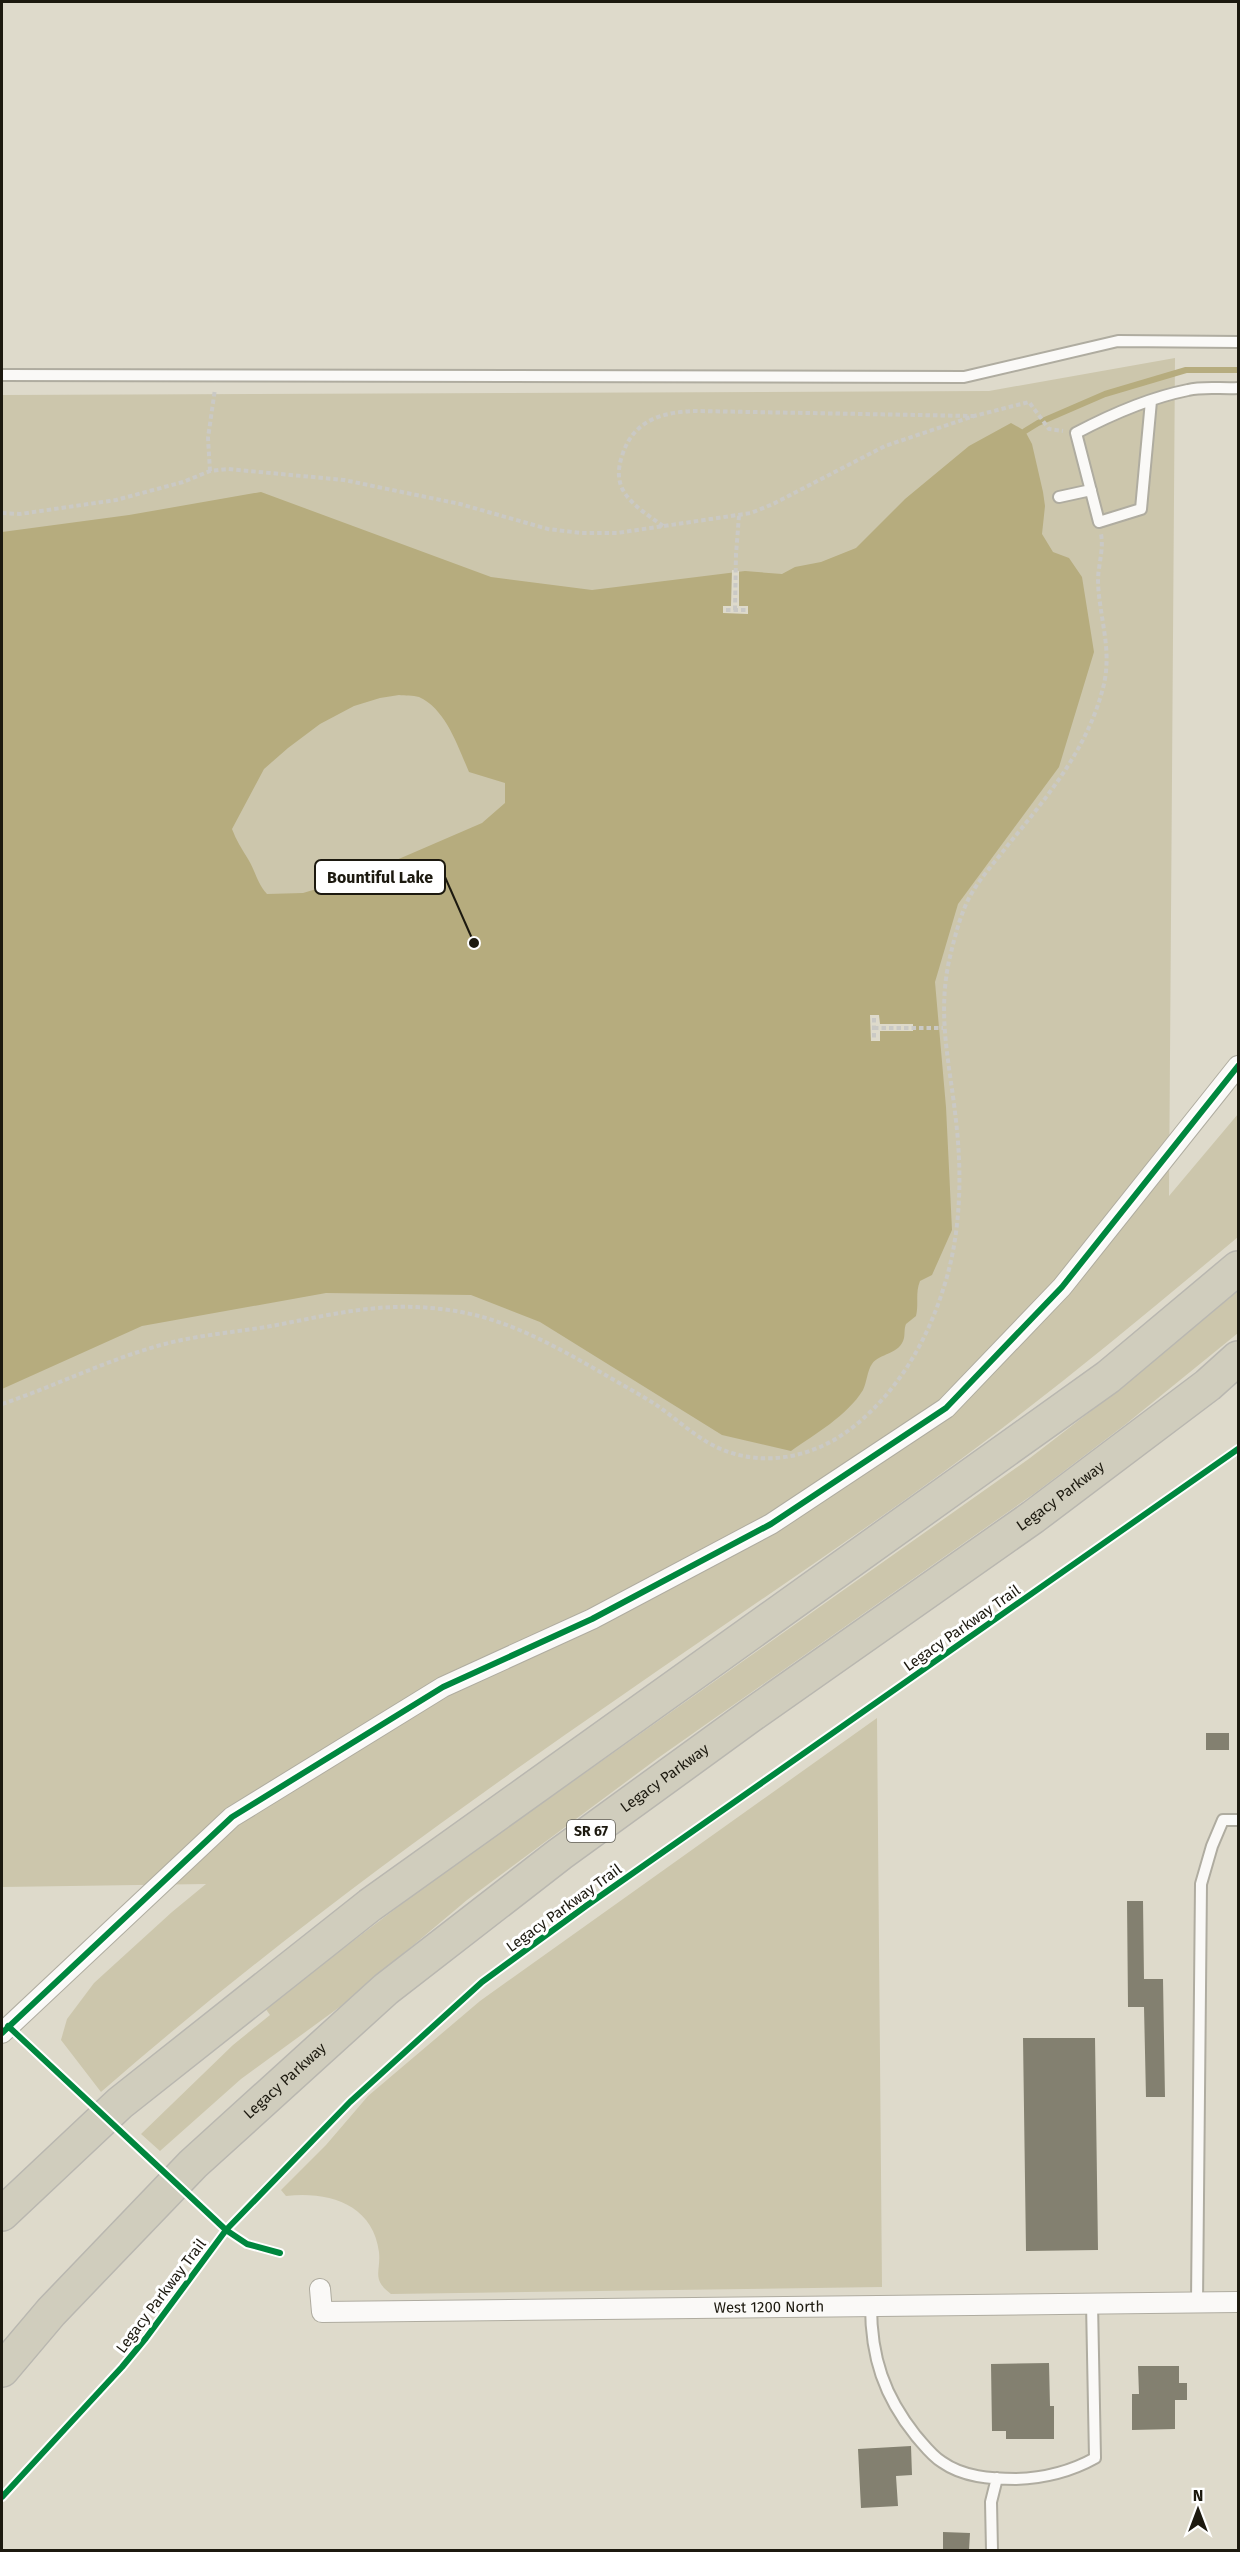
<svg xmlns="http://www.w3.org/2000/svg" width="1240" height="2552" viewBox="0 0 1240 2552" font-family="'Fira Sans',sans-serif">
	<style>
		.green { fill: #ccc6ac }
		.water { fill: #b6ac7e; fill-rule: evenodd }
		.pier { fill: #dedacb }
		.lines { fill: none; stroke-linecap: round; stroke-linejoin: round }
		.stream { stroke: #b6ac7e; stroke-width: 6 }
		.building { fill: #838070 }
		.lane-casing { stroke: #afaca0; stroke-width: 14 }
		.street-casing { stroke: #afaca0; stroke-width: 22 }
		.highway-casing { stroke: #b9b7b0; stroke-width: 36 }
		.path { stroke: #cac9c5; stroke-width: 4; stroke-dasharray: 4.5 3; stroke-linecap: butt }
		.lane { stroke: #faf9f7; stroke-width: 10 }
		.street { stroke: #faf9f7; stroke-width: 20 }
		.highway { stroke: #d0cdbd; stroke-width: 33 }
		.cycleway-casing { stroke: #fff; stroke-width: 10 }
		.cycleway { stroke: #00873e; stroke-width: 6 }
		.labels { text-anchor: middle; stroke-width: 6; stroke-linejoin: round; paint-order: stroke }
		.shield { fill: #fff; stroke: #605e57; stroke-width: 1.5 }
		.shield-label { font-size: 14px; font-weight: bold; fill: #1c190f }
		.street-label { font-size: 15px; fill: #1c190f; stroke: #fff }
		.leader { fill: none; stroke: #1c190f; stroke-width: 2 }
		.callout-dot { fill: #1c190f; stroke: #fff; stroke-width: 2 }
		.callout { fill: #fff; stroke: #1c190f; stroke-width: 2 }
		.callout-label { font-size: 16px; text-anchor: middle; font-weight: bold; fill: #1c190f }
	</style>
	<rect width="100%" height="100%" fill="#dedacb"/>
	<path class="green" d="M1175,358L1169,1196L1238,1114V1237C1141,1318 1044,1399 942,1473C838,1549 730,1620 624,1694C444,1818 266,1948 101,2092L61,2040L67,2019L94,1983L172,1912L206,1884L2,1887V395L989,391Z
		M1238,1291V1333L1126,1424L1035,1493L658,1758L467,1900L341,2006L241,2079L160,2151L141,2134L233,2045L270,2015L265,2008L428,1884L1030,1458L1135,1377Z
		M877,1718L882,2287L391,2294C371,2279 381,2272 379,2252C373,2204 328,2191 286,2196L281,2190L326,2145L368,2096L480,2001Z"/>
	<path class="water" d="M1011,423L1025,431L1032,444L1043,492L1045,506L1042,534L1053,552L1069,558L1082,577L1094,652L1059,767L958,904L935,982L946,1107L952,1230L932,1275L920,1281C915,1293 919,1304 916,1316L906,1324C904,1329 905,1333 904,1338C900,1355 879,1353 872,1364C867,1371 867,1382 863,1390C847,1416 815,1434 791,1451L722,1435L540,1322L471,1295L326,1293L142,1326L2,1389V532L129,515L261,492L491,577L592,590L745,571L782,574L795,567L821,562L856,548L905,499L969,446ZM399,695C405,696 413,695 419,697C446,709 458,747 469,772L505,783V803L482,823L357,877L303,893L267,894C256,881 256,872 248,859C242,849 236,840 232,829L264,769L288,748L320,724L354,706L380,698Z"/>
	<path class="pier" d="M732,570L739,571V606H748V614L723,613V606H731Z
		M870,1015H879L880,1024H913V1031H880V1041H871Z"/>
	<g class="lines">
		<path class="stream" d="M1025,431L1038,423L1105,394L1186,370H1238"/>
	</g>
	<path class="building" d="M1206,1733H1229V1750H1206Z
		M1127,1901H1143L1144,1979H1163L1165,2097H1146L1144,2007H1128Z
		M1023,2038H1095L1098,2250L1026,2251Z
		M1049,2363L1050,2406H1054V2439H1006V2431H992L991,2364Z
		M1138,2366H1179V2383H1187V2400H1175V2429L1132,2430V2394H1139Z
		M911,2446L912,2475L896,2476L898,2506L861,2508L858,2449Z
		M943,2532L970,2533L969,2550H943Z"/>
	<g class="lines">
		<g class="lane-casing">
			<path id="lane" d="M2,375L964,377L1118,341L1238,342
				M1151,401L1141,509L1099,522L1076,433C1112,414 1148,398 1188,390C1203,386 1222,389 1238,388
				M1059,497L1091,490
				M1197,2302L1201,1884L1212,1846L1223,1820H1238
				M871,2306C871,2357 884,2396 916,2436C924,2445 932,2456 942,2462C963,2477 991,2479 1016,2479C1045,2478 1070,2472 1095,2458L1092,2303
				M992,2550L991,2502L997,2478"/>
		</g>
		<g class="street-casing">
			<g id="street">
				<path d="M2,2033L232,1817L443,1687L592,1619L771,1524L946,1408L1062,1287L1238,1066"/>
				<path id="s1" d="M320,2289L322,2312L1238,2302"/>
			</g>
		</g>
		<g class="highway-casing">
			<g id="highway">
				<path d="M2,2214L120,2103L370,1905L1108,1377L1238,1268"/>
				<path id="s2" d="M2,2370L51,2312L193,2164L386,1989L560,1854L750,1716L1033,1517L1208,1385L1238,1358"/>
			</g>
		</g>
		<path class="path" d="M210,471L208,438L215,389
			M2,513L20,514L116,500L183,482L210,471L228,469L344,480L460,504L548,529L581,533H617L751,513L773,504L885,446L974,416L1029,402L1049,429L1063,431
			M663,526C649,516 633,506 624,492C617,480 618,468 622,456C633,420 662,412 696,411L973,416
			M726,610H746
			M735,610L736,554L739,516
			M874,1018V1038
			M874,1028H943
			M2,1404C55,1386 107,1360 161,1345C201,1334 242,1332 282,1324C338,1313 384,1302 441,1309C497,1315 542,1339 590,1366C612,1379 634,1391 655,1404C681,1422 704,1446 735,1454C779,1466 824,1452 858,1423C902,1386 930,1335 946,1280C961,1230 962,1172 956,1121C950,1064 937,1018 949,961C954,940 959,918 969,898C979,879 995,862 1008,845C1048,796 1089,747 1104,684C1112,648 1099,616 1098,581C1098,565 1104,550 1101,534"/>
		<use href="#lane" class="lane"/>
		<use href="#street" class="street"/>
		<use href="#highway" class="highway"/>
		<g class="cycleway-casing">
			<path id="cycleway" d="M8,2026L226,2230L247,2244L280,2253
				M2,2033L232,1817L443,1687L592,1619L771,1524L946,1408L1062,1287L1238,1066
				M2,2497L122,2367L146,2338L226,2230L350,2102L482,1982L586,1906L1238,1449"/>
		</g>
		<use href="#cycleway" class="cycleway"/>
	</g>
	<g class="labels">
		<rect class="shield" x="567" y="1820" width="48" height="22" rx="4.5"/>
		<g class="shield-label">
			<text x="591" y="1836">SR 67</text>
		</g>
		<g class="street-label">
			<text dy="5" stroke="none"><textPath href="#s2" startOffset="1377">Legacy Parkway</textPath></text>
			<text transform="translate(962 1628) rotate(-35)" y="5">Legacy Parkway Trail</text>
			<text dy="5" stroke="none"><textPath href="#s2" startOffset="891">Legacy Parkway</textPath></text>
			<text transform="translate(564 1908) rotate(-36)" y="5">Legacy Parkway Trail</text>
			<text dy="5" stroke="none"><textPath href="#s2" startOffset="405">Legacy Parkway</textPath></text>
			<text transform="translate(161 2296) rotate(-53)" y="5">Legacy Parkway Trail</text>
			<text dy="5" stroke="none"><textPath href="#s1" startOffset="470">West 1200 North</textPath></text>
		</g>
	</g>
	<path class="leader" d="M474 943L445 877"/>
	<circle class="callout-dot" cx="474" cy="943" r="6"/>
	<rect class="callout" x="315" y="860" width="130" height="34" rx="6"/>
	<g class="callout-label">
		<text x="380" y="883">Bountiful Lake</text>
	</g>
	<rect width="1240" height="2552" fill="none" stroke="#1c190f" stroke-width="6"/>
	<g transform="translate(1198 2510)" stroke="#ffffff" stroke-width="4.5" paint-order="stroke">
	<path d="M0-4.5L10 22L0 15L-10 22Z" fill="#1c190f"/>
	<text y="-9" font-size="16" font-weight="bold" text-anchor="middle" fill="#1c190f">N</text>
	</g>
</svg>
